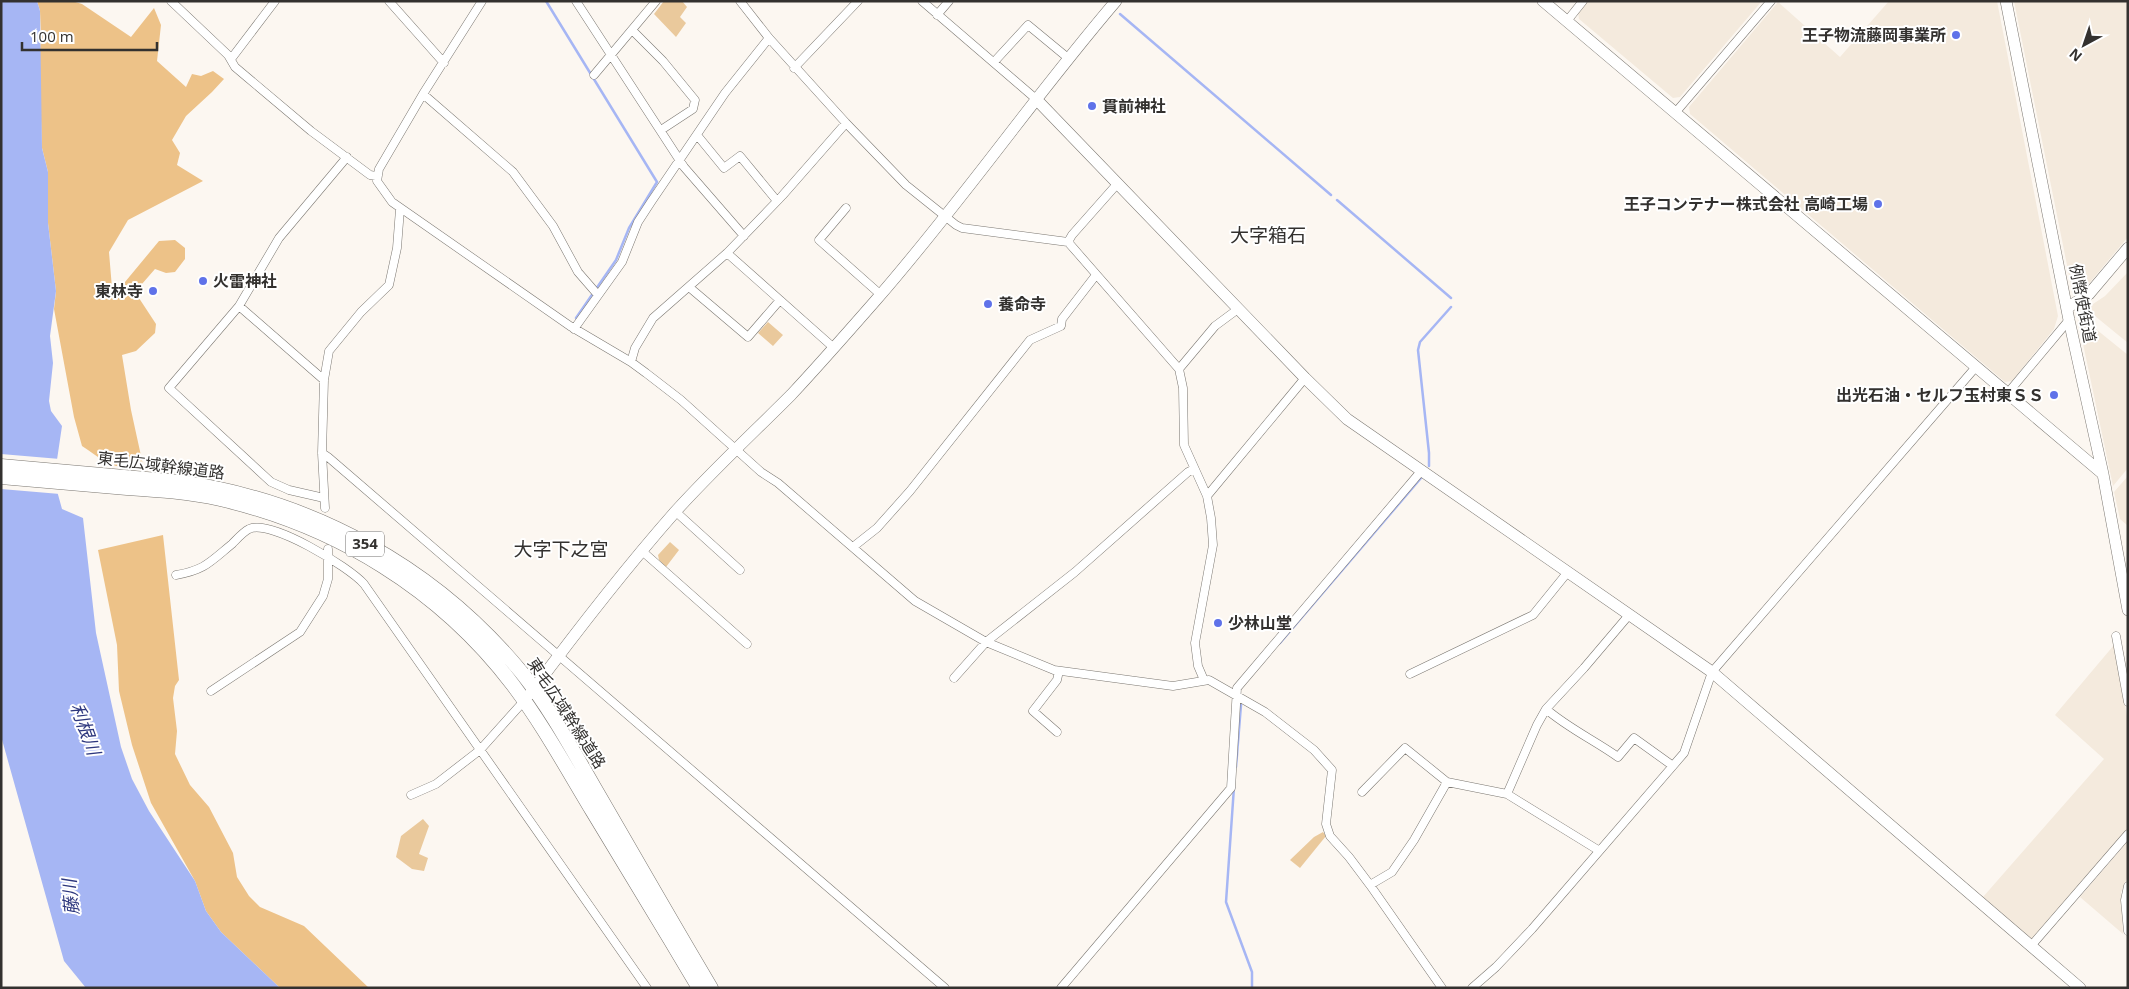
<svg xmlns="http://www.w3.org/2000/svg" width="2129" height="989" viewBox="0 0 2129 989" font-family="'Open Sans','Noto Sans JP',sans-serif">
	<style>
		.built { fill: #f4eadd }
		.green { fill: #eac99c }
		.forest { fill: #edc288 }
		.water { fill: #a6b6f4 }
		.pier { fill: #fcf7f1 }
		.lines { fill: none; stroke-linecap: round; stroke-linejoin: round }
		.stream { stroke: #a6b6f4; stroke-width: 2.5 }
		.street-casing { stroke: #7b7771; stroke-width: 9 }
		.secondary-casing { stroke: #7b7771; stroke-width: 12 }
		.highway-casing { stroke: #7b7771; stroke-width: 15 }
		.street { stroke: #fff; stroke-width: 8 }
		.secondary { stroke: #fff; stroke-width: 11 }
		.highway { stroke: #fff; stroke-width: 14 }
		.poi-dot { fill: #5f72e9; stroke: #fff; stroke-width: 2 }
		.labels { text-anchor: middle; stroke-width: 4; stroke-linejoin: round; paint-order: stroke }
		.shield { fill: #fff; stroke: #706f6d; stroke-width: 1 }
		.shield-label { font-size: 15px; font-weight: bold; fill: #33312f }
		.poi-label { font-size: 16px; font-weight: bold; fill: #33312f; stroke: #fff; text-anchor: end }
		.street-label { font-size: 16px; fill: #33312f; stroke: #fff }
		.water-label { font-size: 18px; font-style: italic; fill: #2d377e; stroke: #fff }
		.quarter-label { font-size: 19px; fill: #33312f; stroke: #fff }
	</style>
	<rect width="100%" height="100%" fill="#fcf7f1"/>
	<path class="built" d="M1587,1H1762L1680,97L1673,98L1579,19L1578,12Z
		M1889,1H1997L2058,316L2054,329L2012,381L2005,382L1690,114L1689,107L1778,2L1840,57Z
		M2014,1H2128V237L2081,293L2072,290Z
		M2128,272V343L2084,307L2090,306L2105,296Z
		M2081,317L2128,355V468L2113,486L2078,320Z
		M2128,476V526L2120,519L2114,492Z
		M2114,645L2128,722V829L2032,939L1983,897L2104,759L2055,715Z
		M2128,841V876L2121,892L2123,934L2080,897Z"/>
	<path class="green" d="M664,1H682L687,7L680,17L686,23L676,37L654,14Z
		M768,322L783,335L773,346L758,333Z
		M670,542L679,550L666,567L659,560L658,555Z
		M423,819L429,826L419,854L428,858L424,871L412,869L396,857L401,836Z
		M1323,832L1326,836L1300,868L1290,860L1314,837Z"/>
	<path class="forest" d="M37,1H72L82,4L131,37L154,8L161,25L157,61L186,87L192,74L201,76L213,71L224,79L212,92L186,116L172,140L180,153L177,165L203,181L128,220L109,252L113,300L118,298L125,282L159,241L175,240L185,248V259L175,272L166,273L155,269L135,292L156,324L155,333L136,351L122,355L131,410L143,465C116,473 103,460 82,446L74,417L54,309L56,291L48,223V172L42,148L39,62L41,37L40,11Z
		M163,535L179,680L175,686L173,698L177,731L175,754L190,785L209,807L233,853L237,877L249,896L260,907L304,926L369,988H280L221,932L206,911L195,881L151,803L132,745L119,691L117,645L98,550Z"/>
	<path class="water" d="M1,1H37L40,11L42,148L48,172V223L56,291L50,336L53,363L49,401L51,411L62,426L54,480L62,509L83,518L96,633L121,747L132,779L149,811L195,881L206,911L221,932L280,988H86L64,961L1,736Z"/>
	<path class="pier" d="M1,454L60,459L56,479L60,494L1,489Z"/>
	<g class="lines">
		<path class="stream" d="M546,1L657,182L629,228L616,260L576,318
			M1120,14L1331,195
			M1337,200L1451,298
			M1429,466V453L1418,350L1420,342L1451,307
			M1280,643L1421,478
			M1236,767L1241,705
			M1234,787L1226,902L1252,972V988"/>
		<g class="street-casing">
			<path id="street" d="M171,1L228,55L235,67L248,78L311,131L370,175L376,176
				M389,1L444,63
				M482,1L423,94L379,169L377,181L392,202L570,326L631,362L646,373L681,400L761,472L778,483L915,601L986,642L1054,670L1173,686L1209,680L1265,712L1314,750L1332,770L1326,824L1330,836L1349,857L1370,885L1442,988
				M576,1L684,167L744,236
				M740,1L769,38L846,123L906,185L956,225L962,228L1068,242L1179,369L1183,388L1184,445L1207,496L1211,518L1213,545L1195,643L1198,666L1204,680
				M922,1L1036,99
				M937,15L949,1
				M1567,21L1583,1
				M632,30L663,61L695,100L693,109L661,130
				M231,59L275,1
				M994,62L1028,25L1068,58
				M794,68L858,1
				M594,75L656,1
				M423,94L513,172L553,226L578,272L598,295
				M1675,113L1771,1
				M697,135L724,168L740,156L777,201
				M846,208L819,240L881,295
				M1068,242L1072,235L1118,183
				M727,253L834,348
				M689,287L748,337L780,300
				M239,306L324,380
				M574,329L622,262L638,222L651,202L725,93L769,38
				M631,362L635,348L653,318L727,253L782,196L846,123
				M1179,369L1215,326L1238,309
				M2007,394L2069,320
				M322,453L328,457L945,988
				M1207,496L1305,378
				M324,498L289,490L271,482L169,388L239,306L279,238L347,157
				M325,508L322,453L324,380L329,351L361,312L389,285L397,248L400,209
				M676,512L740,570
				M853,547L877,528L910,491L1030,340L1061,326L1062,319L1096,275
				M642,551L747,644
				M176,575C205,570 210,562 232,544C237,539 243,532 249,529C271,519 349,567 364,584L647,988
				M2116,636L2128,702
				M1410,674L1533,615L1567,573
				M954,678L986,642L1075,572L1188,472L1194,469
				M211,691L300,632L323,596L328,579V549
				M1546,709C1568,728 1594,740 1618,757L1634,738L1673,766
				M1057,732L1033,711L1057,680L1059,671
				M1362,792L1405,748L1447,782L1507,794L1598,850
				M1507,794L1537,725L1546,709L1584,668L1629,615
				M411,795L436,784L480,750L524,701
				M1370,885L1392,872L1414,840L1447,782
				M2128,886L2125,900L2128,931
				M2031,946L2128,834
				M1061,988L1231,788L1237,688L1422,470
				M1472,988L1496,967L1532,929L1684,753L1712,672L1975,368"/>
		</g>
		<g class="secondary-casing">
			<path id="secondary" d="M1543,1L2103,474
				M2006,1L2069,320L2103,474L2128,610
				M1036,99L1305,378L1347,419L1712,672L2080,988
				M2067,308L2089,294L2128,248
				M530,694C576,632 624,570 675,512C712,471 752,434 791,395C820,364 848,332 876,300C960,204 1033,98 1116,1"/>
		</g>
		<g class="highway-casing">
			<path id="highway" d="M1,466L180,482C314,501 436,568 522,673C550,708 572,749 594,787C633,854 671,921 711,988
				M1,477C43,481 85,484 127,488C158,490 189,492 220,499C336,526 440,589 513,685C543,725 567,769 593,812C628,870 664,929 699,988"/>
		</g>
		<use href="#street" class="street"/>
		<use href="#secondary" class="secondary"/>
		<use href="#highway" class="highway"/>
	</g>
	<g class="poi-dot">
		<circle cx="1956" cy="35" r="5"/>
		<circle cx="1092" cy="106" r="5"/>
		<circle cx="1878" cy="204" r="5"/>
		<circle cx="203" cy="281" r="5"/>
		<circle cx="153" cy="291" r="5"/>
		<circle cx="988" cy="304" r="5"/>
		<circle cx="2054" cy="395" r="5"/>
		<circle cx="1218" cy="623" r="5"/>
	</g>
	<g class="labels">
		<rect class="shield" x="346" y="531.5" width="38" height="25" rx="4"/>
		<g class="shield-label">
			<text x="365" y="549">354</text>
		</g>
		<g class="poi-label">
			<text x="1946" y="41">王子物流藤岡事業所</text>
			<text x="1102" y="112" text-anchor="start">貫前神社</text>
			<text x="1868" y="210">王子コンテナー株式会社 高崎工場</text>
			<text x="213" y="287" text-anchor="start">火雷神社</text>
			<text x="143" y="297">東林寺</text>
			<text x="998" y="310" text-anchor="start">養命寺</text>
			<text x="2044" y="401">出光石油・セルフ玉村東ＳＳ</text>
			<text x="1228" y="629" text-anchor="start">少林山堂</text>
		</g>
		<g class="street-label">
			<text transform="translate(2083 303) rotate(79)" y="6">例幣使街道</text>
			<text transform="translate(161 465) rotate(7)" y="6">東毛広域幹線道路</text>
			<text transform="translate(567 713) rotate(57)" y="6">東毛広域幹線道路</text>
		</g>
		<g class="water-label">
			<text transform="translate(85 729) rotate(70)" y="6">利根川</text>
			<text transform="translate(71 897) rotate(-95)" y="6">藤川</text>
		</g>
		<g class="quarter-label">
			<text x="1268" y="242">大字箱石</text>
			<text x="561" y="556">大字下之宮</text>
		</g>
	</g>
	<rect width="2129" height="989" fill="none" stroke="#33312f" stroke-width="5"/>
	<g transform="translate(2084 45) rotate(220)" stroke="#ffffff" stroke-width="4" paint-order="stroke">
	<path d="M0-4L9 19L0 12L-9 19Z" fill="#33312f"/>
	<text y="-8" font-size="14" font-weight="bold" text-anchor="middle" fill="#33312f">N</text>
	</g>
	<path d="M22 42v8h135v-8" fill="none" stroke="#33312f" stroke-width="2.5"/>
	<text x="30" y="42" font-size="15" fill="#33312f" stroke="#ffffff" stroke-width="4" paint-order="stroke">100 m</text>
</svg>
